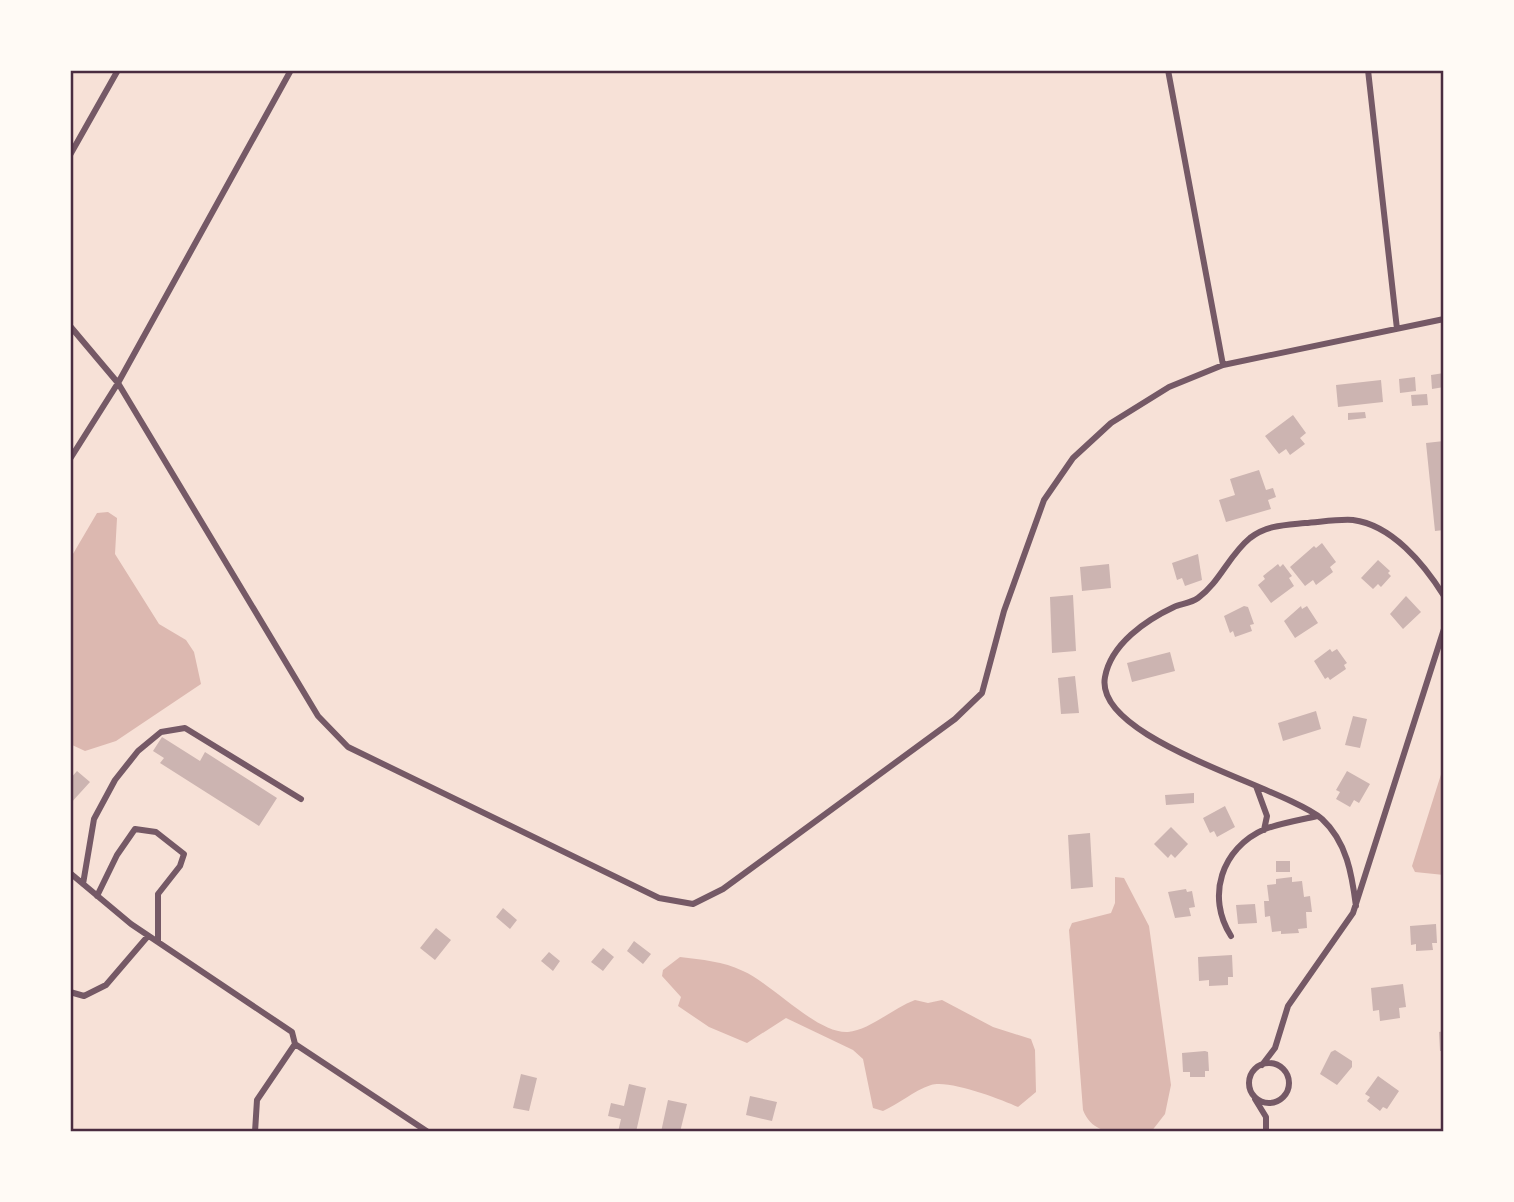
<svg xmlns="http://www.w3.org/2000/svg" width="1514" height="1202" viewBox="0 0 1514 1202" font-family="'DejaVu Sans',sans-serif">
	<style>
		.water { fill: #dcb8b0 }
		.building { fill: #ccb4b1 }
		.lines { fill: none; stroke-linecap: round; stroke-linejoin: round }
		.minor { stroke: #755966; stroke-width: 6 }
		.neatline { fill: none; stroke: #4a2c40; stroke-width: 2.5 }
	</style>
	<rect width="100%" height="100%" fill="#f7e1d7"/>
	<path class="water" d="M108,512L117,518L115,554L159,624L186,640L194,652L201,684L116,741L85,751L70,744V559L97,513Z
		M1444,765V875L1415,872L1412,866Z
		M1115,877L1124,878L1149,926L1171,1085L1165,1114L1151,1132C1125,1132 1094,1139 1083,1110L1069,930L1072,923L1111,913L1115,903Z
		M680,957C702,960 723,961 743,971C771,983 817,1034 848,1032C870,1030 893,1008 915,1000L928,1003L942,1000L993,1027L1031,1039L1035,1050L1036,1092L1018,1107C1001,1099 948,1079 931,1085C913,1091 899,1104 883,1111L873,1108L863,1059L853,1050L786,1018L747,1043L709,1027L678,1006L681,997L662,976L663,970Z"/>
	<path class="building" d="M1444,373V387L1432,389L1431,375Z
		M1415,377L1416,391L1400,393L1399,379Z
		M1381,380L1383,402L1338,407L1336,385Z
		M1427,394L1428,405L1412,406L1411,395Z
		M1365,412L1366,418L1348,420V413Z
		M1293,415L1306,433L1300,438L1305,444L1290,455L1286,449L1279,454L1265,436Z
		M1444,441V530L1435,531L1426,443Z
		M1259,470L1266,490L1273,488L1276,497L1268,500L1271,509L1226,522L1219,500L1235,495L1230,479Z
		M1322,543L1336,562L1330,567L1333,572L1316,585L1313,580L1305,586L1290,567L1314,546L1316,548Z
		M1198,554L1202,580L1185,586L1182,578L1177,580L1172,563Z
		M1378,560L1390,571L1388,573L1391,576L1381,587L1378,584L1373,589L1361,578Z
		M1109,564L1111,588L1082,591L1080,567Z
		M1278,564L1280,567L1283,564L1292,576L1289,578L1294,586L1271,603L1258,585L1265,579L1263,576Z
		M1073,595L1076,651L1052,653L1050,597Z
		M1406,596L1421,612L1403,629L1390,614Z
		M1244,606L1248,607L1254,624L1250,625L1252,631L1235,637L1233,631L1230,633L1224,616Z
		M1301,606L1302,609L1307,606L1318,623L1295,638L1284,621Z
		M1330,649L1332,652L1337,649L1347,663L1344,665L1346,669L1330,680L1328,677L1325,679L1314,661Z
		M1170,652L1175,671L1132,682L1127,663Z
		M1075,676L1079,713L1061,714L1058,678Z
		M1316,711L1321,729L1283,741L1278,723Z
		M1353,716L1367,719L1360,748L1345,745Z
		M162,737L200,761L205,752L277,798L259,826L160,763L164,758L153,751Z
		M77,771L90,782L70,804V779Z
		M1347,771L1370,784L1359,803L1354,800L1350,807L1336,799L1340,792L1336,790Z
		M1194,793V803L1166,805L1165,795Z
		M1225,806L1235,827L1217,837L1214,831L1210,833L1203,818Z
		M1171,827L1188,844L1175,858L1171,854L1168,858L1154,844Z
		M1090,833L1093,887L1071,889L1068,835Z
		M1276,861H1290V872H1276Z
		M1292,877V882L1302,881L1304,897L1310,896L1312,912H1306L1307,928L1298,929L1299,933L1281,934V931L1272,932L1270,916L1265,917L1264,901H1269L1267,885L1276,884V879Z
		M1186,889L1187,892L1192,891L1195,907L1189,908L1191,916L1175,918L1168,892Z
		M1255,904L1257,923L1238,924L1236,905Z
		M503,908L517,920L510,929L496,917Z
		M1436,924L1437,943H1432L1433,950L1416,951V944L1411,945L1410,926Z
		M436,928L451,940L435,960L420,948Z
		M634,941L651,954L643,964L627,951Z
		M603,948L614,957L603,971L591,962Z
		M549,952L560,961L553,971L541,961Z
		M1232,955L1233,977H1228V985L1209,986V980L1199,981L1198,957Z
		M1403,984L1406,1007L1399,1008L1400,1018L1380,1021L1379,1010L1373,1011L1371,988Z
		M1444,1031V1051H1440L1439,1032Z
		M1335,1050L1352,1061V1067L1337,1085L1320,1074L1331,1052Z
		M1205,1051L1208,1052L1209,1071H1205V1077H1190V1072H1183L1182,1053Z
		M521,1074L537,1078L529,1111L513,1108Z
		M1378,1076L1399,1091L1387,1109L1383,1107L1380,1111L1367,1101L1370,1097L1365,1094Z
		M629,1084L646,1088L636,1132H618L621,1119L608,1116L611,1103L624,1106Z
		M750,1096L777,1102L772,1121L746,1115Z
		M668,1100L687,1104L680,1132H661Z"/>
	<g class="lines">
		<path class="minor" d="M1168,70L1223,365
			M1368,70L1397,329
			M70,155L118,70
			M70,326L118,383L318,716L348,747L659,898L693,904L723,889L955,719L982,693L1004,611L1044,500L1073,458L1111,423L1169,387L1223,365L1444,319
			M70,459L118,383L291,70
			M1256,786L1267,816L1264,830
			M70,873L131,924L292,1032L295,1044L257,1100L255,1132
			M83,884L94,819L115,780L138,751L161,732L185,728L301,799
			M97,896L117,855L135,829L156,832L184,854L180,866L158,894V942
			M1356,906C1352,875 1347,842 1322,819C1283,786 1093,740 1105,677C1111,644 1146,620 1174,607C1181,604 1191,603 1198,598C1220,582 1229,555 1250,538C1267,525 1285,525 1305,523C1320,522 1338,519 1353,520C1392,525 1424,564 1444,596
			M1231,936C1206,897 1221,848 1265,829C1281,823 1300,820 1317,816
			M70,992L84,996L106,985L148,936
			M295,1044L428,1132
			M1249 1083a20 20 0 1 1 40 0a20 20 0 1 1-40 0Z
			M1262,1065L1275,1048L1288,1006L1353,913L1444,629
			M1255,1099L1266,1117V1132"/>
	</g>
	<rect width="1514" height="1202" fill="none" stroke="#fffaf5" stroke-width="144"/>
	<rect x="72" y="72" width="1370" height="1058" class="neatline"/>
</svg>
